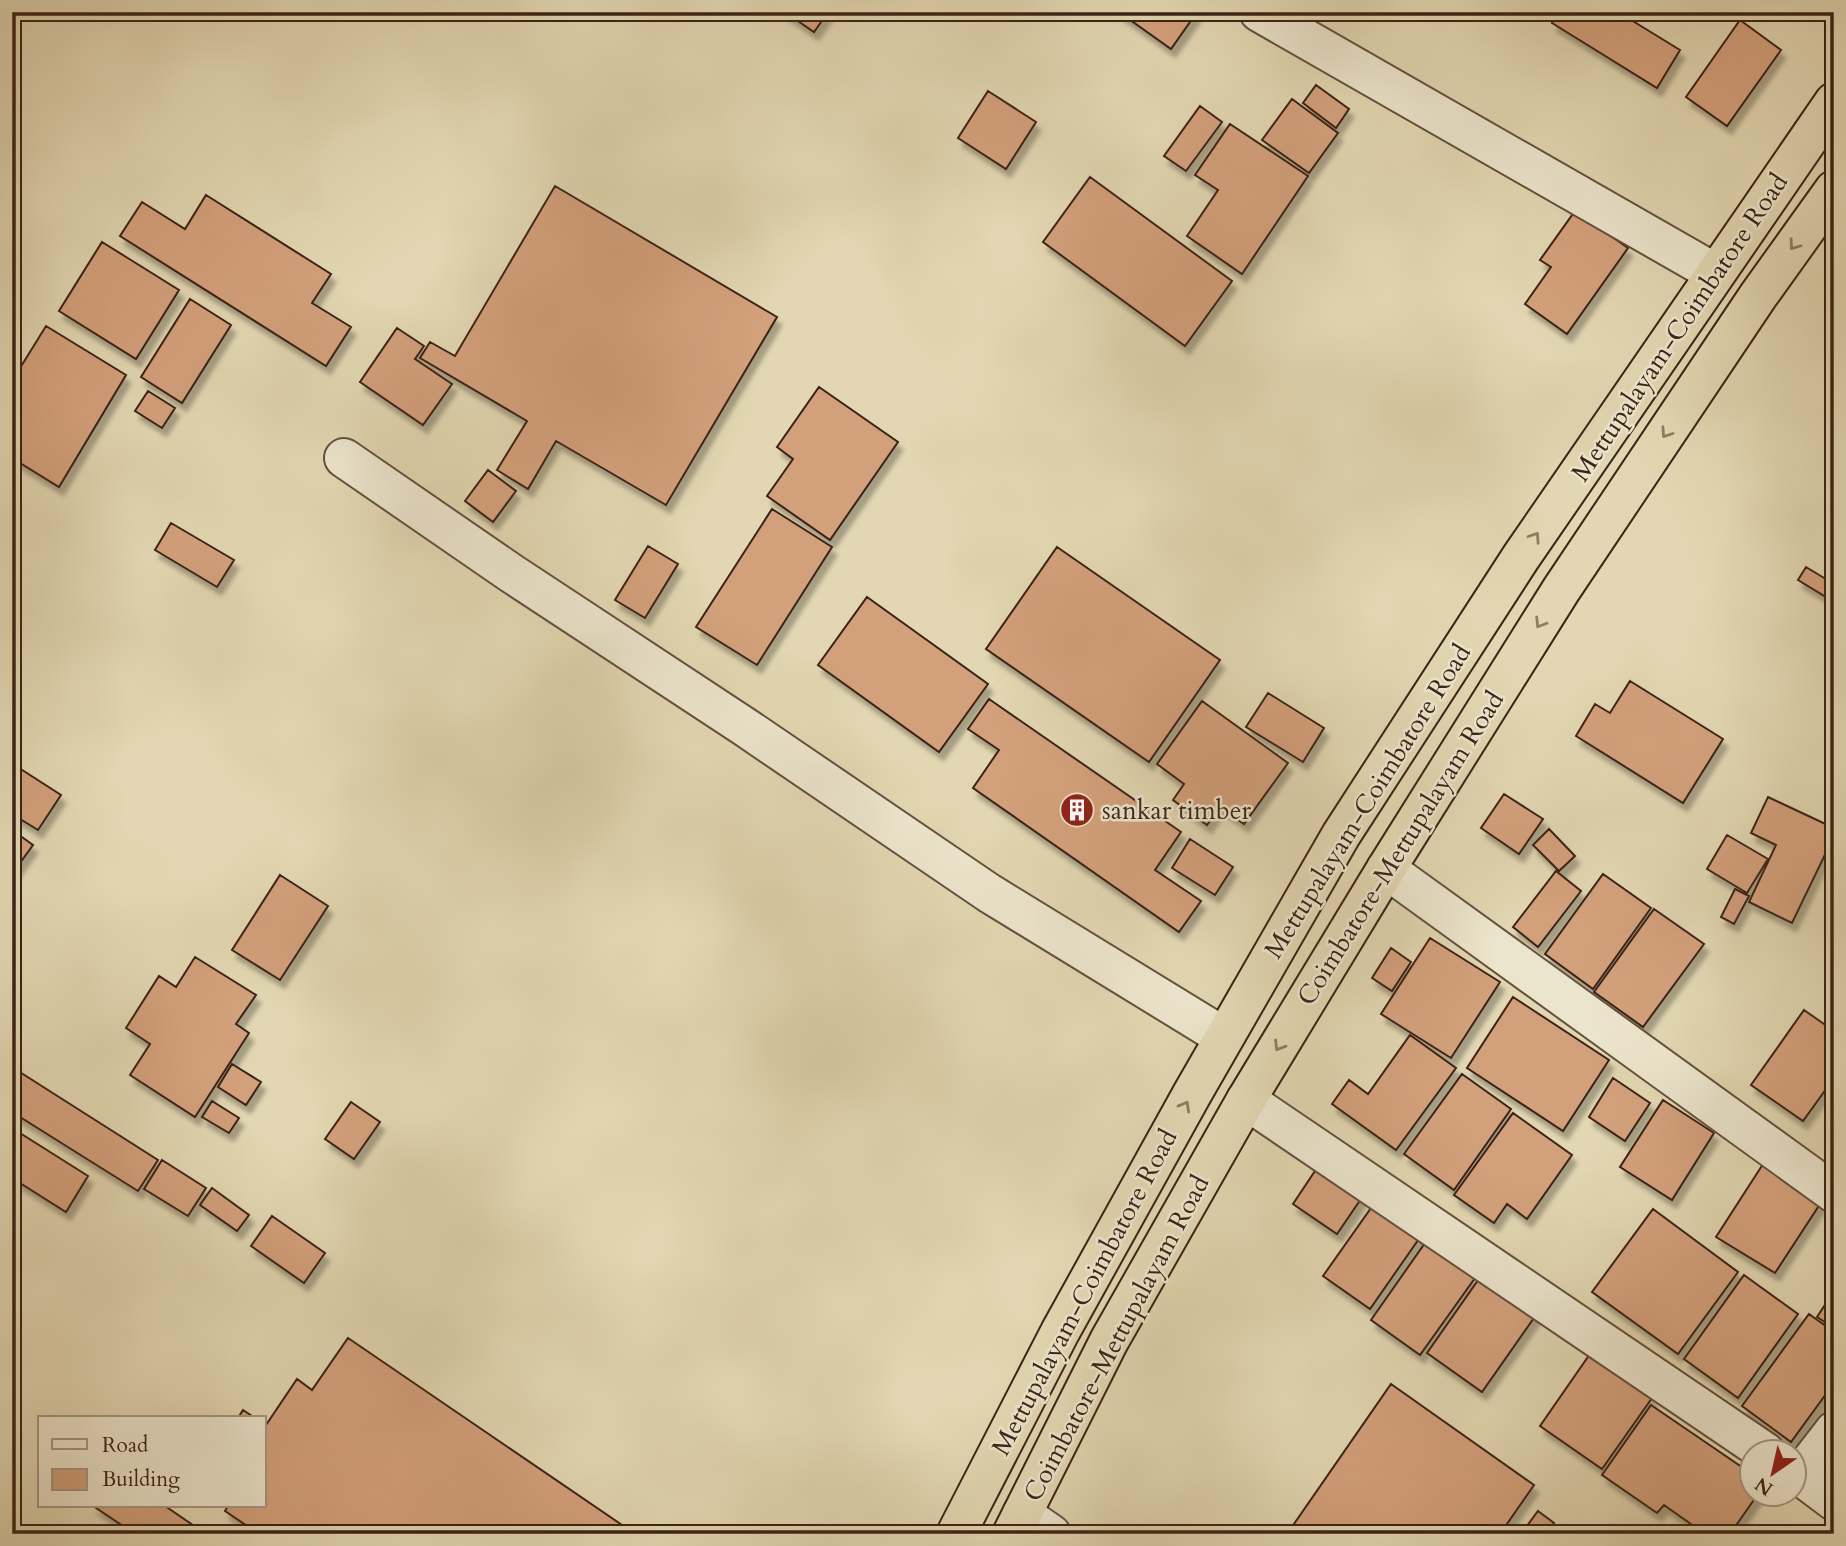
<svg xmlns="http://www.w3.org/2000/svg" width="1846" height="1546" viewBox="0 0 1846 1546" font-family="Cardo,serif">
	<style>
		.building { fill: #d3a07b; stroke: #3b2316; stroke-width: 2; filter: url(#shadow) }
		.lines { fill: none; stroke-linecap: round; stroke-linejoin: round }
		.street-casing { stroke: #65503d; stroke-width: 42 }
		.highway-casing { stroke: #3b2316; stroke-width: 42 }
		.street { stroke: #ece5cd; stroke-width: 38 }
		.highway { stroke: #e2d7b2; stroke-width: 38 }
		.oneway { stroke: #8e7d64 }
		.labels { text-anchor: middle; stroke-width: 5; stroke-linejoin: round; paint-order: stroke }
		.street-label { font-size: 26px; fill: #3b2316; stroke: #ece5cd }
		.poi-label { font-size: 26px; fill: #3b2316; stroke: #ece5cd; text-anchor: start }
	</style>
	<defs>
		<filter id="shadow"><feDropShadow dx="4.5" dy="8" stdDeviation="2" flood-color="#0004"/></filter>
	</defs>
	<rect width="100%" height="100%" fill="#e2d7b2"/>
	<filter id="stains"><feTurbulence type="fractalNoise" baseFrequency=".00286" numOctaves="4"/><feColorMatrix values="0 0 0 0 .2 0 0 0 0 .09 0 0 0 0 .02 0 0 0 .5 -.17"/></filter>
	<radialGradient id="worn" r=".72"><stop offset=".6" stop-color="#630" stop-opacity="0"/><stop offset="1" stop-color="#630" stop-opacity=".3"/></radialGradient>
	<path class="building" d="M785,12H828L814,32Z
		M1119,12H1197L1171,49Z
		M1558,12H1618L1680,50L1657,88L1552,23Z
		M1740,20L1781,50L1727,126L1686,97Z
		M1316,85L1349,109L1336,128L1303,103Z
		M988,91L1036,122L1006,169L958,138Z
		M1292,99L1338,133L1309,173L1262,140Z
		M1200,106L1222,122L1186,171L1164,156Z
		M1230,124L1308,176L1242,274L1187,236L1218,190L1195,175Z
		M1090,177L1232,281L1185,346L1043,242Z
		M555,186L777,317L666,505L556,441L528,489L497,470L527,421L420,358L430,342L455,356Z
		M206,195L331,274L312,303L351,327L326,366L120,236L142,202L185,229Z
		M1575,211L1628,248L1567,334L1525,304L1551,267L1540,260Z
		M102,242L179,290L136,359L59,311Z
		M190,299L231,325L182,403L141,377Z
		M46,326L126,375L59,487L12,458V381Z
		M397,328L424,346L415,359L452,384L423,425L360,382Z
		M819,387L898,442L830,540L767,496L793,459L777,447Z
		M148,391L175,408L162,428L135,411Z
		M488,470L516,491L493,522L465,501Z
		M772,509L832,547L757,665L696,627Z
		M171,523L234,560L217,587L155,550Z
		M648,546L678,564L645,618L615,600Z
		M1057,547L1220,660L1149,762L986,649Z
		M1806,567L1834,584V595L1831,600L1798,580Z
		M867,597L988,684L939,752L818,665Z
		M1630,681L1723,739L1683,803L1576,736L1595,704L1610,713Z
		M1268,693L1324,728L1303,762L1246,727Z
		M989,699L1181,832L1155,870L1201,901L1179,932L973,788L999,750L968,729Z
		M1202,701L1288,763L1244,824L1220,807L1207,825L1173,800L1184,784L1157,764Z
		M16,766L61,795L38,830L12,814V772Z
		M1504,794L1543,819L1519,854L1481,828Z
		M1768,797L1834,828V836L1792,923L1749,902L1776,845L1751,833Z
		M1549,829L1575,856L1559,871L1533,845Z
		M12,830L33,845L12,874Z
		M1727,835L1768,859L1747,893L1707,869Z
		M1190,839L1233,867L1215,895L1172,868Z
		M1556,871L1581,891L1538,947L1513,927Z
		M1603,874L1651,908L1593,989L1545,954Z
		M280,875L328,906L280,980L232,950Z
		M1735,889L1749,896L1734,924L1721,917Z
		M1654,909L1704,944L1643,1027L1594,992Z
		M1430,938L1500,982L1451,1058L1381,1014Z
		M1391,948L1411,962L1392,991L1372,978Z
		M195,957L256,995L236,1024L249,1033L195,1117L130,1075L150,1044L126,1028L159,976L176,987Z
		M1513,997L1609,1060L1563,1131L1467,1068Z
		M1804,1010L1834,1031V1078L1803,1121L1751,1085Z
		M1410,1035L1456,1068L1396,1150L1332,1104L1349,1080L1368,1094Z
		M232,1064L261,1082L246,1105L218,1087Z
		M15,1069L158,1160L138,1191L12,1112V1074Z
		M1462,1074L1511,1109L1454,1190L1404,1154Z
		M1613,1078L1650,1103L1625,1141L1589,1117Z
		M1663,1100L1714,1133L1672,1200L1620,1167Z
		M212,1101L239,1118L229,1133L202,1117Z
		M351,1102L380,1122L354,1159L325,1139Z
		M1513,1113L1572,1155L1527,1219L1507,1204L1494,1223L1454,1195Z
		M12,1128L88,1176L66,1212L12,1178Z
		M162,1160L206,1188L188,1216L144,1189Z
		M1321,1162L1365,1193L1337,1234L1293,1204Z
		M1763,1164L1822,1201L1775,1273L1716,1237Z
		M212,1188L249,1215L237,1231L200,1205Z
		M1376,1201L1423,1233L1370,1309L1323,1276Z
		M1653,1209L1738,1272L1678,1354L1592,1292Z
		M272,1216L325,1253L304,1283L251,1246Z
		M1425,1243L1475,1278L1420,1355L1371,1320Z
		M1744,1275L1798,1314L1738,1398L1684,1359Z
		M1481,1276L1536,1315L1482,1392L1427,1353Z
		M1834,1291V1328L1817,1317Z
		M1809,1314L1834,1332V1383L1791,1442L1742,1406Z
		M348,1338L622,1525L616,1534H259L225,1511L228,1506H264V1425H266L297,1379L312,1390Z
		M1590,1354L1652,1398L1602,1469L1540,1426Z
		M1391,1384L1534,1485L1500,1534H1287Z
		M1651,1405L1752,1474V1494H1758L1730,1534H1705L1664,1505L1657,1513L1602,1475Z
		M243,1410L255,1418H238Z
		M93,1506H165L206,1534H135Z
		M1538,1511L1554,1523L1546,1534H1521Z"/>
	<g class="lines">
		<g class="street-casing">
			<path id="street" d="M1259,12L1715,273
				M344,458L511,573L745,727L989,893L1224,1037
				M1386,869L1834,1193
				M1246,1100L1765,1452
				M1794,1471L1834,1501
				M1800,1475L1834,1431
				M1022,1514L1051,1534"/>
		</g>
		<g class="highway-casing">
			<path id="highway" d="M956,1534L1060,1332L1192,1094L1341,835L1521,557L1834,102
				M1012,1534L1109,1341L1246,1100L1386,869L1561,590L1758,296L1834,190"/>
		</g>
		<use href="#street" class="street"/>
		<use href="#highway" class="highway"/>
	</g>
	<defs><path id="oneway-chevron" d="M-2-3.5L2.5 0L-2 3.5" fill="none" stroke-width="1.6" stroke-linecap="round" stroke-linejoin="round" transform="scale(1.75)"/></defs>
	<g class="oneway">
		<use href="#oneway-chevron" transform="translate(1794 245) rotate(126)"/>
		<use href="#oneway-chevron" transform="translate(1666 433) rotate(124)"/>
		<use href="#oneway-chevron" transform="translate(1535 537) rotate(-56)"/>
		<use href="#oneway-chevron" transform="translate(1540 623) rotate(122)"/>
		<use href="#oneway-chevron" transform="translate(1279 1046) rotate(121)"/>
		<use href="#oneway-chevron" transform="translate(1185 1106) rotate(-61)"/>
	</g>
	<defs>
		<g id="building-disc" transform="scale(1.75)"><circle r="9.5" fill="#8f2418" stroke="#ece5cd"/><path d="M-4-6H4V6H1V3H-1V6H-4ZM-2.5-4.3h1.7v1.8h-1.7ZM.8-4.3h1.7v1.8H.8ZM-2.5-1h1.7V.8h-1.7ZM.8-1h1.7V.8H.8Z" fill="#fff"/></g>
	</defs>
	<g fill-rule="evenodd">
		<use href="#building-disc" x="1077" y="810"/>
	</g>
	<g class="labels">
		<g class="street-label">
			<text transform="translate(1679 327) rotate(-56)" y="9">Mettupalayam-Coimbatore Road</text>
			<text transform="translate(1367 801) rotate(-58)" y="9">Mettupalayam-Coimbatore Road</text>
			<text transform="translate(1400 848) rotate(-58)" y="9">Coimbatore-Mettupalayam Road</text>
			<text transform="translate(1084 1292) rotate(-62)" y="9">Mettupalayam-Coimbatore Road</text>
			<text transform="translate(1116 1338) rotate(-62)" y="9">Coimbatore-Mettupalayam Road</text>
		</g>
		<g class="poi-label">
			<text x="1102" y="819">sankar timber</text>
		</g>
	</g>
	<rect width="1846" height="1546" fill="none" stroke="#e2d7b2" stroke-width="42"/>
	<rect x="14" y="14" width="1818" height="1518" fill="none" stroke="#3b2316" stroke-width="3.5"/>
	<rect x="21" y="21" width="1804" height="1504" fill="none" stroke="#3b2316" stroke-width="2"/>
	<rect x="38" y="1416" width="228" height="91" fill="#ece5cd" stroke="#a59784" stroke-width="2"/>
	<rect x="52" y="1439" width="35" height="10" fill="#ece5cd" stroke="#a59784" stroke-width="2"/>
	<text x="102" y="1452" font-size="21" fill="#3b2316">Road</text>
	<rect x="52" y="1469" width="35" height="21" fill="#d3a07b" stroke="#a59784" stroke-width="2"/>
	<text x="102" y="1486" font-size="21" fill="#3b2316">Building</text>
	<g transform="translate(1773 1473) rotate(214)"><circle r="33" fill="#ece5cd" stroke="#a59784" stroke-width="2"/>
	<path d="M0-5L12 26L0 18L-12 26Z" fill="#8f2418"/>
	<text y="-10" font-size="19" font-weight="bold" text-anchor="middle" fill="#3b2316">N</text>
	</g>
	<rect width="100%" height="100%" filter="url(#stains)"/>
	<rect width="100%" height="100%" fill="url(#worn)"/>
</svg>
